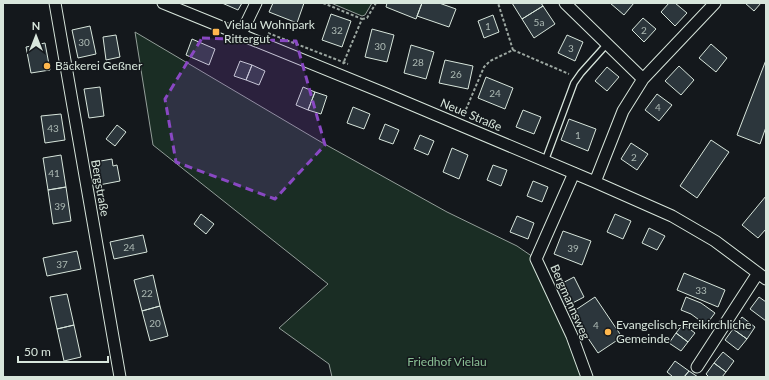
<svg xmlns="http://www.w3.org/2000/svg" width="769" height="380" viewBox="0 0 769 380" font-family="Lato,sans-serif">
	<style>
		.green { fill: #1a2d24; stroke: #939e99 }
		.building { fill: #2c363c; stroke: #d8e6dc }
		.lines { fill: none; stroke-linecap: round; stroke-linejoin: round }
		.lane-casing { stroke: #d8e6dc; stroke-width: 8 }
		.street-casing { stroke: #d8e6dc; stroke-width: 13 }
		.path { stroke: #9da8a2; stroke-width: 2; stroke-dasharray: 3 2; stroke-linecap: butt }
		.lane { stroke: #14181c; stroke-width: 5.5 }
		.street { stroke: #14181c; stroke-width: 11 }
		.marked { fill: #8948c3; fill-opacity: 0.2; stroke: #8948c3; stroke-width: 3; stroke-dasharray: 8 5; stroke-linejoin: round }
		.poi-dot { fill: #ffb74d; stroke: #14181c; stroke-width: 1.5 }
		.labels { text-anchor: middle; stroke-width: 3; stroke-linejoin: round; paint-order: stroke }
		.number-label { font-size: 10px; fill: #adbab4 }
		.poi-label { font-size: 12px; fill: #d8e6dc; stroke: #14181c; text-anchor: start }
		.street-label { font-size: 12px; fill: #d8e6dc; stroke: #14181c }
		.park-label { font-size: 12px; fill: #8ac095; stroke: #14181c }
	</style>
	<rect width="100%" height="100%" fill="#14181c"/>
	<path class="green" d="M331,3H372L365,15L362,16Z
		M135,32L321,142L447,212L517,246L536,259L587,377H332L329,364L279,328L328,284L153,145Z"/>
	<path class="building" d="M222,3H242L238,10Z
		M273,3H304L297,23L269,12Z
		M387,3H422L416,19L386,7Z
		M422,3H439L456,9L449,27L417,16Z
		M512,3H541L543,6L522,19Z
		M610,3H634L624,15Z
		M669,3H675L687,13L675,26L661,12Z
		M745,3H761L754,11Z
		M543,6L555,24L534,38L522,19Z
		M331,14L351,21L342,47L322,40Z
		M493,15L499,32L484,38L478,21Z
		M643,18L656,29L644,42L632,30Z
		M90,26L96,54L78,58L72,30Z
		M372,29L394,35L387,62L365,57Z
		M116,35L120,57L106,60L103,37Z
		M567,35L583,42L575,61L558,53Z
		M192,39L215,49L209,65L186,55Z
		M45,43L50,70L31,73L26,47Z
		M711,44L727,58L716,72L699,58Z
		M411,45L434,52L426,79L404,73Z
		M445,60L473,66L468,89L439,83Z
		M766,60V127L760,144L737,135Z
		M240,61L252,65L246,80L234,76Z
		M252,65L265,71L259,85L246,80Z
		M679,66L694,80L681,95L665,81Z
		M607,67L619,77L607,91L595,81Z
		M486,77L513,88L505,109L478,98Z
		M100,87L104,116L89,118L84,89Z
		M303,87L315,92L308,110L296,105Z
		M315,92L327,96L321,114L308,110Z
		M657,94L672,105L659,121L645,110Z
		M353,107L370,114L364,129L347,123Z
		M523,110L541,117L534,134L516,127Z
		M61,114L65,140L45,143L41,116Z
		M569,119L596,129L588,151L561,140Z
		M385,124L399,130L393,144L379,139Z
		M117,125L126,132L115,146L106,139Z
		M420,135L434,141L428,155L414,149Z
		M711,140L729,152L697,198L680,186Z
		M631,143L648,154L637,170L621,159Z
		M452,148L468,155L459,179L443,172Z
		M61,155L66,187L48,190L43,158Z
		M112,159L113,166L117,165L120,181L99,185L95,162Z
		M493,165L507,170L501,186L487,180Z
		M533,181L548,187L542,202L527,196Z
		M66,187L71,221L53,224L48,190Z
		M766,196V229L758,238L742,225Z
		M201,214L214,224L206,234L194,224Z
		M615,214L631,221L623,239L607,232Z
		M517,216L534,223L528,239L510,232Z
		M649,228L665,236L657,250L642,243Z
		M563,231L591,241L582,265L554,254Z
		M143,235L147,252L114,259L110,242Z
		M77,251L81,269L47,276L43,258Z
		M684,273L725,290L718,307L677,290Z
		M153,275L160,306L142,311L134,280Z
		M574,277L584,297L563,308L553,288Z
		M67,294L74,325L57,329L50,297Z
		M595,297L622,337L598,353L571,313Z
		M686,297L701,303L715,313L706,325L691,314L681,310Z
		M759,297L766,302V321L750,309Z
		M160,306L168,336L150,341L142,311Z
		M742,317L755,327L747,339L733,329Z
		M683,324L695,333L688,342L676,333Z
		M74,325L81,357L64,361L57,329Z
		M733,329L747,339L738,350L725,340Z
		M676,333L688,342L681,351L669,343Z
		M723,352L734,361L726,372L714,363Z
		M675,361L689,371L684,377H671L672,376L667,372Z
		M714,363L726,372L722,377H709L706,374Z
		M689,371L698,377H684Z"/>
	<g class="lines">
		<g class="lane-casing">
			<path id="lane" d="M545,161L574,83L581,73L607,44"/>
		</g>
		<g class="street-casing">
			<path id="street" d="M55,3L120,377
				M163,3L384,93L595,182L672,216L715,241L766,279
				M565,3L643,79
				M241,34L256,3
				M574,173L536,259L572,336L587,377
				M595,182L623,111L643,79L715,3
				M697,367L758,273"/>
		</g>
		<path class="path" d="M323,3L362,19L343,64
			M362,19L367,18L376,3
			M268,33L348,64
			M513,50L569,74
			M464,114L484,67L490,61L513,50L498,3"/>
		<use href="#lane" class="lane"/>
		<use href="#street" class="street"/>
	</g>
	<path class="marked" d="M202,38L296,41L325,145L275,199L176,162L165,99Z"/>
	<g class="poi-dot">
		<rect x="212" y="28" width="8" height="8" rx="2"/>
		<circle cx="47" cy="66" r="4"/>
		<circle cx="608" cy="332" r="4"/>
	</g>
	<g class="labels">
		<g class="number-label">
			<text x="539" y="26">5a</text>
			<text x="488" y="30">1</text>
			<text x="337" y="34">32</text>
			<text x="644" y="34">2</text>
			<text x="84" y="46">30</text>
			<text x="380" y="50">30</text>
			<text x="571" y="52">3</text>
			<text x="418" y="66">28</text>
			<text x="456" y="78">26</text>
			<text x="495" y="97">24</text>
			<text x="658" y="111">4</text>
			<text x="53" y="132">43</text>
			<text x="578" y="139">1</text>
			<text x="634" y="161">2</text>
			<text x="54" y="177">41</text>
			<text x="60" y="210">39</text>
			<text x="129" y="251">24</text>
			<text x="573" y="252">39</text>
			<text x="62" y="268">37</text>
			<text x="701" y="294">33</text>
			<text x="147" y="297">22</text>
			<text x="155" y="327">20</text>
			<text x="596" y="329">4</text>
		</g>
		<g class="poi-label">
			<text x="224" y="29">Vielau Wohnpark<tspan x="224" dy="14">Rittergut</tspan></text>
			<text x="55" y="70">Bäckerei Geßner</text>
			<text x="616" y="329">Evangelisch-Freikirchliche<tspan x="616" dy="14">Gemeinde</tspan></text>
		</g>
		<g class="street-label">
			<text transform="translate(471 115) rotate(23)" y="4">Neue Straße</text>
			<text transform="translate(100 188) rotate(80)" y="4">Bergstraße</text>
			<text transform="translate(570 302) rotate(66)" y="4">Bergmannsweg</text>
		</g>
		<g class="park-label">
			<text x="447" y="366">Friedhof Vielau</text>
		</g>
	</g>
	<rect width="769" height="380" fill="none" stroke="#d8e6dc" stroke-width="8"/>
	<g transform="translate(36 36)" stroke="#14181c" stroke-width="3" paint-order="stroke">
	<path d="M0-3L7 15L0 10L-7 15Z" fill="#d8e6dc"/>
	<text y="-6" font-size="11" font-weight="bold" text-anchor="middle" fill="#d8e6dc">N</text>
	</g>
	<path d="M18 356v6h90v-6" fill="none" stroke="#d8e6dc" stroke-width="2"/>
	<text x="24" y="356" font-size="12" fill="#d8e6dc" stroke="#14181c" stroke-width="3" paint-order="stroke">50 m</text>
</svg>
